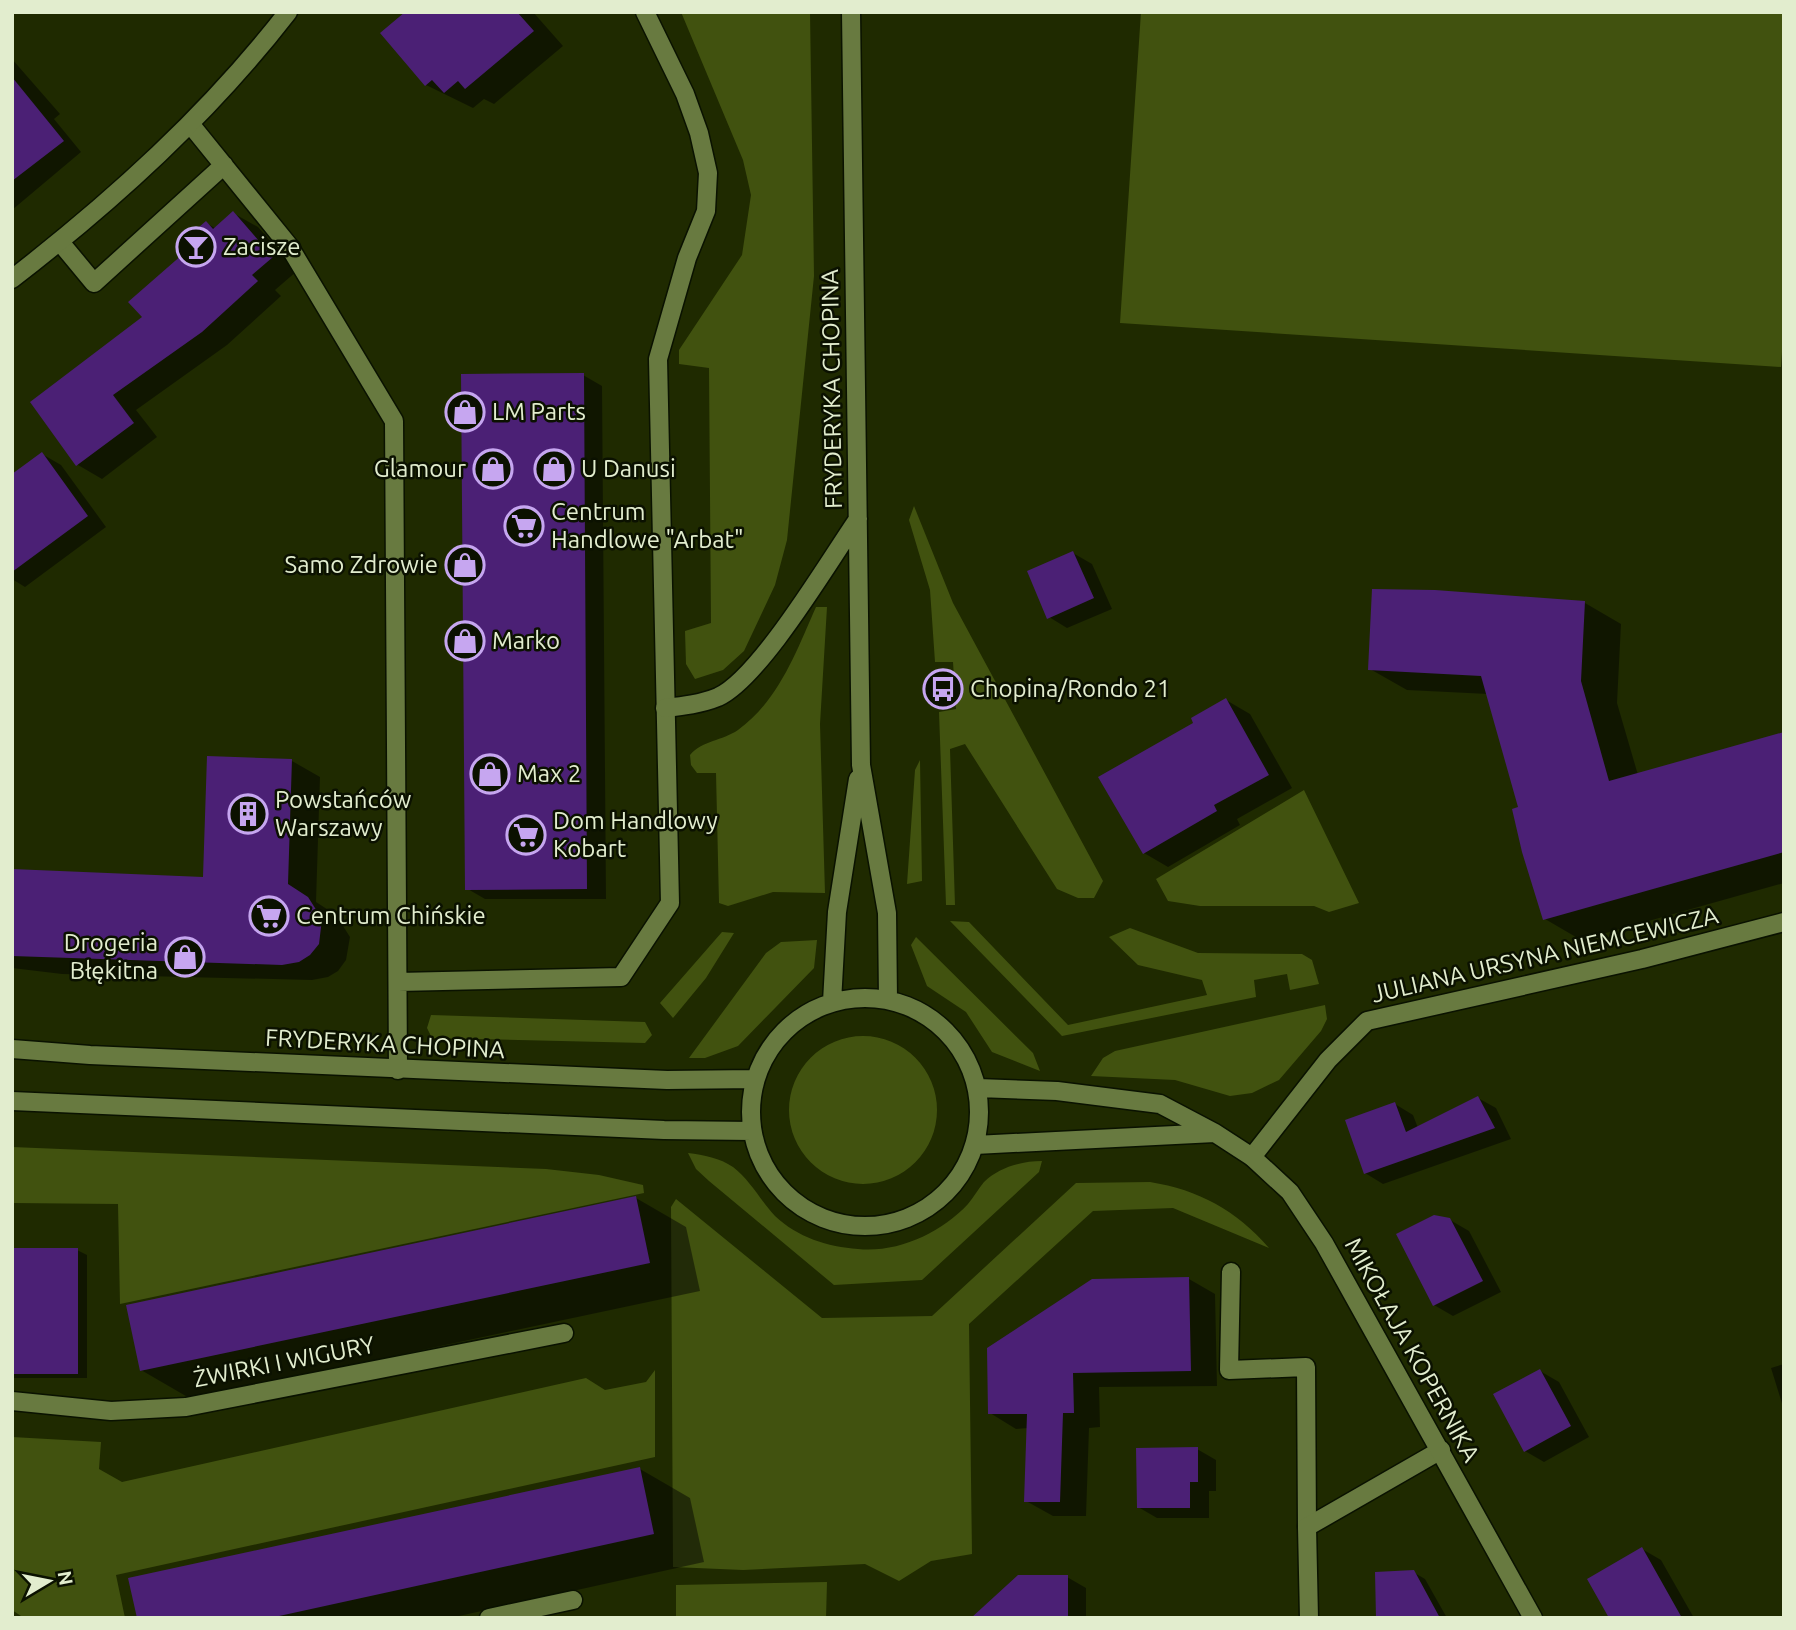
<svg xmlns="http://www.w3.org/2000/svg" width="1796" height="1630" viewBox="0 0 1796 1630" font-family="Ubuntu,sans-serif">
	<style>
		.green { fill: #41520f }
		.shadow { fill: #0007 }
		.building { fill: #4b2075 }
		.lines { fill: none; stroke-linecap: round; stroke-linejoin: round }
		.lane-casing { stroke: #0a1200; stroke-width: 21 }
		.street-casing { stroke: #0a1200; stroke-width: 21 }
		.secondary-casing { stroke: #0a1200; stroke-width: 21 }
		.lane { stroke: #687a40; stroke-width: 18 }
		.street { stroke: #687a40; stroke-width: 18 }
		.secondary { stroke: #687a40; stroke-width: 18 }
		.labels { text-anchor: middle; stroke-width: 5; stroke-linejoin: round; paint-order: stroke }
		.poi-label { font-size: 24px; fill: #e2edce; stroke: #0b1100; text-anchor: start }
		.street-label { font-size: 24px; fill: #e2edce; stroke: #0b1100 }
	</style>
	<rect width="100%" height="100%" fill="#1f2a00"/>
	<path class="green" d="M681,12H810L814,276L787,540L775,585L744,651L723,670L695,679L686,664L685,631L711,623L709,368L679,364V350L742,255L751,195L743,160Z
		M1141,12H1784V322L1781,367L1120,323Z
		M914,506L953,603L1103,881L1094,898H1078L1057,889L965,744L950,749L955,905H946L939,712L956,709L953,662H935L930,590L909,520Z
		M816,607H827L820,724L825,893L773,892L728,906L719,903L716,773H697L691,765L690,755C703,740 722,741 738,730C779,700 796,652 816,607Z
		M920,760L922,881L907,884L915,770Z
		M1304,790L1359,903L1329,912L1314,906H1200L1168,901L1156,879Z
		M950,921L969,922L1068,1025L1207,995L1202,980L1138,965L1109,937L1130,928L1198,953L1302,954L1312,960L1319,984L1290,990L1287,974L1254,980L1256,997L1062,1036Z
		M722,932L734,933L706,978L673,1018L660,1003Z
		M916,937L1033,1053L1040,1071L992,1052L966,1012L927,986L911,945Z
		M817,940L814,968L738,1046L705,1058H689L766,953L781,942Z
		M1325,1005L1327,1019L1321,1031L1279,1080L1252,1093L1230,1096L1175,1080L1091,1076L1103,1058L1115,1051Z
		M431,1015L645,1022L652,1035L645,1043L432,1038L427,1028Z
		M789 1110a74 74 0 1 1 148 0a74 74 0 1 1-148 0Z
		M12,1147L546,1169L599,1175L643,1185L644,1193L120,1304L118,1204L12,1203Z
		M688,1153C704,1155 720,1158 733,1167C750,1180 761,1201 775,1216C797,1237 828,1247 858,1249C898,1253 941,1233 968,1204C974,1197 978,1189 984,1182C999,1167 1022,1161 1042,1161L1039,1172L922,1280L834,1285L709,1181L696,1169Z
		M1150,1182C1199,1190 1236,1210 1269,1248L1173,1208L1093,1211L969,1324L972,1554L931,1561L899,1581L865,1564L743,1570L673,1567L671,1207L676,1199L822,1318L932,1316L1076,1183Z
		M655,1370V1457L116,1575L125,1618H24L12,1610V1437L101,1442L99,1469L122,1482L586,1378L605,1390L646,1382Z
		M827,1582L826,1618H676V1585Z"/>
	<path class="shadow" d="M408,12H533L563,46L494,104L484,99L473,108L426,85L382,34Z
		M12,59L60,114L54,119L81,152L12,210Z
		M233,213L258,227L297,271L275,290L281,296L227,345L136,410L157,437L102,479L78,465L32,403L144,318L206,223L215,228Z
		M583,375L602,386L606,899H485L466,888Z
		M42,454L61,465L106,527L25,587L12,579V476Z
		M1073,553L1092,564L1112,609L1067,628L1049,617Z
		M1585,603L1621,624L1617,703L1638,775L1784,734V883L1581,940L1545,919L1520,808L1488,694L1407,690L1370,669Z
		M1226,700L1250,714L1292,788L1237,819L1240,825L1168,867L1144,853Z
		M292,761L320,777L316,902L336,915L350,937L346,960L338,971L328,977L312,980L62,974L12,968V871L204,878Z
		M1478,1098L1496,1108L1511,1139L1383,1184L1365,1173L1395,1104L1413,1115L1418,1128Z
		M636,1198L686,1227L700,1291L191,1399L141,1370Z
		M1450,1220L1469,1231L1501,1292L1453,1316L1434,1305Z
		M12,1250H77L87,1255V1378H12Z
		M1189,1279L1215,1294L1217,1386L1099,1387L1100,1427L1089,1428L1086,1516H1053L1026,1501L1028,1428L1016,1429L990,1413Z
		M1784,1364V1410L1771,1368Z
		M1540,1371L1559,1382L1589,1437L1544,1462L1525,1451Z
		M1197,1449L1216,1460V1491H1209V1518H1157L1138,1507Z
		M640,1469L690,1498L704,1562L450,1618H139Z
		M1642,1549L1661,1560L1694,1618H1611Z
		M1413,1572L1425,1579L1447,1618H1377Z
		M1067,1577L1086,1588V1618H985Z"/>
	<path class="building" d="M405,12H517L534,31L465,89L458,81L444,93L432,80L425,86L380,33Z
		M12,77L64,141L12,181Z
		M233,211L273,257L252,275L258,281L202,332L113,395L134,423L76,466L30,402L142,317L128,302L183,254L177,246L206,221L213,229Z
		M584,373L587,889L465,890L461,374Z
		M42,452L88,516L12,572V474Z
		M1073,551L1094,598L1047,619L1027,571Z
		M1372,589L1435,590L1585,601L1581,681L1609,781L1784,732V852L1543,920L1522,852L1512,809L1518,807L1481,676L1368,670Z
		M1226,698L1269,775L1214,805L1217,811L1143,854L1098,777L1193,723L1191,718Z
		M207,756L292,759L288,884L308,897L322,919L319,944L310,955L299,962L282,965L12,956V869L203,877Z
		M1478,1096L1495,1128L1364,1174L1345,1120L1395,1102L1406,1132Z
		M636,1196L650,1263L140,1371L126,1305Z
		M1434,1215L1450,1218L1483,1281L1433,1306L1396,1234Z
		M12,1248H78V1374H12Z
		M1189,1277L1191,1371L1073,1373L1074,1413H1063L1060,1502H1024L1027,1414H988L987,1348L1092,1279Z
		M1540,1369L1571,1426L1524,1452L1493,1394Z
		M1198,1447V1482H1190V1508H1137L1136,1448Z
		M640,1467L654,1534L270,1618H137L128,1578Z
		M1642,1547L1682,1618H1609L1587,1579Z
		M1414,1570L1440,1618H1376L1375,1572Z
		M1018,1575H1068V1618H971Z"/>
	<g class="lines">
		<g class="lane-casing">
			<path id="lane" d="M191,125L289,246L394,421L398,1070
				M60,242L94,283L224,165
				M398,982L621,977L670,903L658,359L687,258L706,211L708,173L699,133L685,94L645,12
				M1231,1272L1229,1370L1306,1367L1307,1527"/>
		</g>
		<g class="street-casing">
			<path id="street" d="M1252,1157L1328,1060L1367,1021L1642,959L1784,922
				M12,1401L111,1411L186,1407L564,1333
				M489,1618L573,1600
				M1309,1618L1307,1527L1441,1450"/>
		</g>
		<g class="secondary-casing">
			<path id="secondary" d="M851,12L861,765L887,913L888,999
				M12,279C114,200 209,114 288,12
				M665,708C683,706 701,704 718,697C760,678 829,561 858,519
				M751 1112a114 114 0 1 1 228 0a114 114 0 1 1-228 0Z
				M832,1002L837,912L858,779
				M12,1049L90,1055L667,1080L755,1079
				M978,1088L1057,1091L1160,1104L1215,1133L1252,1157L1290,1192L1324,1243L1533,1618
				M12,1101L664,1130L752,1131
				M975,1145L1215,1133"/>
		</g>
		<use href="#lane" class="lane"/>
		<use href="#street" class="street"/>
		<use href="#secondary" class="secondary"/>
	</g>
	<defs>
		<g id="bar-ring" transform="scale(2.0125)"><circle r="9.5" fill="#0b1100" stroke="#c6a6f0" stroke-width="1.5"/><path d="M-6-5H6L.8 .8V4.5H3.5V6h-7V4.5H-.8V.8Z" fill="#c6a6f0"/></g>
		<g id="shop-ring" transform="scale(2.0125)"><circle r="9.5" fill="#0b1100" stroke="#c6a6f0" stroke-width="1.5"/><path d="M-5-2.5h2.3a2.7 3.5 0 0 1 5.4 0H5L5.5 6h-11ZM-1.5-2.5h3a1.5 2.3 0 0 0-3 0Z" fill="#c6a6f0"/></g>
		<g id="supermarket-ring" transform="scale(2.0125)"><circle r="9.5" fill="#0b1100" stroke="#c6a6f0" stroke-width="1.5"/><path d="M-6-5.5h2.5l.6 2H6L4.5 2H-2.5L-4.4-4H-6ZM-1.5 3.2a1.3 1.3 0 1 0 .1 0ZM3 3.2a1.3 1.3 0 1 0 .1 0Z" fill="#c6a6f0"/></g>
		<g id="bus-ring" transform="scale(2.0125)"><circle r="9.5" fill="#0b1100" stroke="#c6a6f0" stroke-width="1.5"/><path d="M-5-6H5V4H4V6H2V4H-2V6H-4V4H-5ZM-3.5-4V0h7V-4ZM-3.5 1.2v1.5H-2V1.2ZM2 1.2v1.5H3.5V1.2Z" fill="#c6a6f0"/></g>
		<g id="building-ring" transform="scale(2.0125)"><circle r="9.5" fill="#0b1100" stroke="#c6a6f0" stroke-width="1.5"/><path d="M-4-6H4V6H1V3H-1V6H-4ZM-2.5-4.3h1.7v1.8h-1.7ZM.8-4.3h1.7v1.8H.8ZM-2.5-1h1.7V.8h-1.7ZM.8-1h1.7V.8H.8Z" fill="#c6a6f0"/></g>
	</defs>
	<g fill-rule="evenodd">
		<use href="#bar-ring" x="196" y="247"/>
		<use href="#shop-ring" x="465" y="412"/>
		<use href="#shop-ring" x="493" y="469"/>
		<use href="#shop-ring" x="554" y="469"/>
		<use href="#supermarket-ring" x="524" y="526"/>
		<use href="#shop-ring" x="465" y="565"/>
		<use href="#shop-ring" x="465" y="641"/>
		<use href="#bus-ring" x="943" y="689"/>
		<use href="#shop-ring" x="490" y="774"/>
		<use href="#building-ring" x="248" y="814"/>
		<use href="#supermarket-ring" x="526" y="835"/>
		<use href="#supermarket-ring" x="269" y="916"/>
		<use href="#shop-ring" x="185" y="957"/>
	</g>
	<g class="labels">
		<g class="poi-label">
			<text x="223" y="255">Zacisze</text>
			<text x="492" y="420">LM Parts</text>
			<text x="466" y="477" text-anchor="end">Glamour</text>
			<text x="581" y="477">U Danusi</text>
			<text x="551" y="520">Centrum<tspan x="551" dy="28">Handlowe "Arbat"</tspan></text>
			<text x="438" y="573" text-anchor="end">Samo Zdrowie</text>
			<text x="492" y="649">Marko</text>
			<text x="970" y="697">Chopina/Rondo 21</text>
			<text x="517" y="782">Max 2</text>
			<text x="275" y="808">Powstańców<tspan x="275" dy="28">Warszawy</tspan></text>
			<text x="553" y="829">Dom Handlowy<tspan x="553" dy="28">Kobart</tspan></text>
			<text x="296" y="924">Centrum Chińskie</text>
			<text x="158" y="951" text-anchor="end">Drogeria<tspan x="158" dy="28">Błękitna</tspan></text>
		</g>
		<g class="street-label">
			<text transform="translate(832 389) rotate(-91)" y="8">FRYDERYKA CHOPINA</text>
			<text transform="translate(1545 955) rotate(-13)" y="8">JULIANA URSYNA NIEMCEWICZA</text>
			<text transform="translate(385 1044) rotate(3)" y="8">FRYDERYKA CHOPINA</text>
			<text transform="translate(1412 1350) rotate(61)" y="8">MIKOŁAJA KOPERNIKA</text>
			<text transform="translate(284 1362) rotate(-11)" y="8">ŻWIRKI I WIGURY</text>
		</g>
	</g>
	<rect width="1796" height="1630" fill="none" stroke="#e2edce" stroke-width="28"/>
	<g transform="translate(49 1581) rotate(80)" stroke="#0b1100" stroke-width="5" paint-order="stroke">
	<path d="M0-5L12 26L0 18L-12 26Z" fill="#e2edce"/>
	<text y="-10" font-size="19" font-weight="bold" text-anchor="middle" fill="#e2edce">N</text>
	</g>
</svg>
